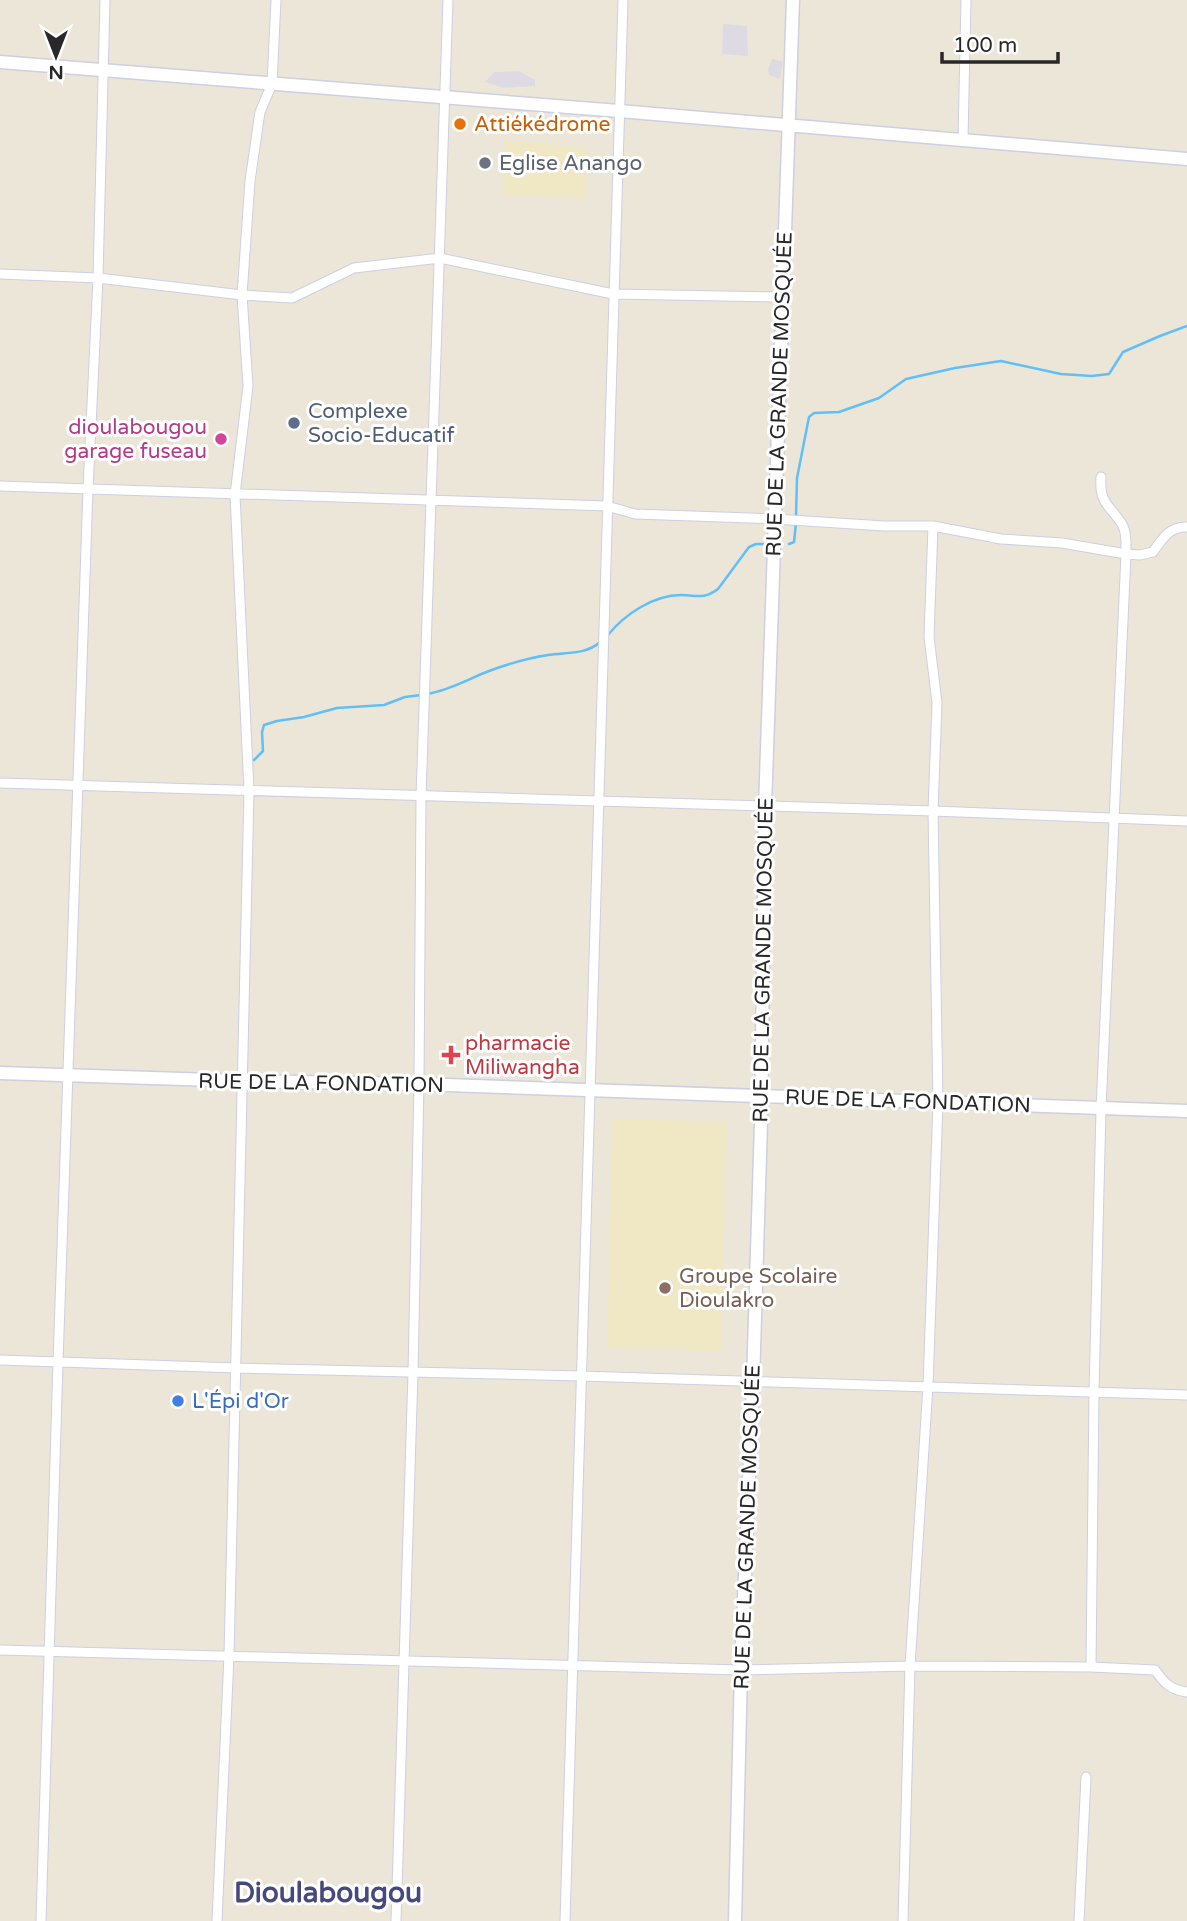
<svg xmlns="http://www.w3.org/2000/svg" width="1187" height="1921" viewBox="0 0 1187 1921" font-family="'Varela Round',sans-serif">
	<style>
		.industrial { fill: #dedae3 }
		.education { fill: #f0e7c5 }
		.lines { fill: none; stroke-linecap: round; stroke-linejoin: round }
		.stream { stroke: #61bff8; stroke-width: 2.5 }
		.street-casing { stroke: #cdcfe3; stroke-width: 11 }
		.secondary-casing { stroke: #cdcfe3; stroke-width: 15 }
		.street { stroke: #fff; stroke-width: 9 }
		.secondary { stroke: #fff; stroke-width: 12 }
		.food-dot { fill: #e8710a; stroke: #fff; stroke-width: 2.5 }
		.worship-dot { fill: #6b7280; stroke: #fff; stroke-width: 2.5 }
		.service-dot { fill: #5c6f8a; stroke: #fff; stroke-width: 2.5 }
		.hotel-dot { fill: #d1479c; stroke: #fff; stroke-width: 2.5 }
		.health-dot { fill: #e0444e; stroke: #fff; stroke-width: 2.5 }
		.education-dot { fill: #8d6e63; stroke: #fff; stroke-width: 2.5 }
		.shop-dot { fill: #3f7fe0; stroke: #fff; stroke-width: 2.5 }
		.labels { text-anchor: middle; stroke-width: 6; stroke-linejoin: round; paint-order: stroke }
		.food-label { font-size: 21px; fill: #c56008; stroke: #fff; text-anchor: start }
		.worship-label { font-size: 21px; fill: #5b616d; stroke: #fff; text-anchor: start }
		.street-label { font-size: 21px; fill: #282828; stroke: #fff }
		.service-label { font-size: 21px; fill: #4e5e75; stroke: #fff; text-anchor: start }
		.hotel-label { font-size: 21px; fill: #b23c85; stroke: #fff; text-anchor: end }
		.health-label { font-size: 21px; fill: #be3a42; stroke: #fff; text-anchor: start }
		.education-label { font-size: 21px; fill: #785e54; stroke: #fff; text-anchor: start }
		.shop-label { font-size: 21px; fill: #366cbe; stroke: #fff; text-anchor: start }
		.district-label { font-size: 28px; font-weight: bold; fill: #45497c; stroke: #fff }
	</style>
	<rect width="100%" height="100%" fill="#ece6d8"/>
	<path class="industrial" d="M723,24L747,26L748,56L722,54Z
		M772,59L783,61L780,79L769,75L768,69Z
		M519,71L535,80V86L504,88L485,82L495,72Z"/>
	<path class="education" d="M505,140L587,148L585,197L504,196Z
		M613,1119L727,1122L721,1351L607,1348Z"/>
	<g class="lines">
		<path class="stream" d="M796,517L797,478L809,417L814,413L839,412L879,398L906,379L955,368L1001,361L1061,374L1092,376L1109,374L1123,352L1160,336L1187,326
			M789,544L794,542L796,523
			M608,635C624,615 653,595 681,595C697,595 703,600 718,589L749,547L756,544H763
			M427,694C450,690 468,679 489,671C508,664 528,658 548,655C566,652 586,655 600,642
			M254,760L263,751L262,732L264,725L277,721L304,717L337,708L384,705L405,697L421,695"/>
		<g class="street-casing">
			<path id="street" d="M963,139L966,0
				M0,274L98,278L242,295L292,298L354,268L440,258L613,294L781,297
				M0,486L607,506L635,514L775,519L884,526H933L1001,539L1062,543L1126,554L1140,555L1153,552C1162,539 1170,526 1187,527
				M0,783L933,811L1187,821
				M0,1360L237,1368L581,1376L1187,1395
				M0,1650L741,1670L910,1666L1091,1667L1155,1670C1164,1683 1171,1690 1187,1692
				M1091,1667L1094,1392L1101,1109L1126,554C1126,545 1127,534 1123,526C1111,505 1099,506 1101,477
				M41,1921L58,1362L88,489L98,278L105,0
				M217,1921L229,1656L249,791L235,495L248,386L242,295L250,181L260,112L272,84L276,0
				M396,1921L413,1373L419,1084L421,796L448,0
				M565,1921L623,0
				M903,1921L910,1666L928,1386L938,1102L933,811L937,703L929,637L933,526
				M1079,1921L1086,1777"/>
		</g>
		<g class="secondary-casing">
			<path id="secondary" d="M0,62L619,111L1187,159
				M0,1073L243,1081L419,1084L1187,1111
				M735,1921L741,1670L753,1382L761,1122L765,807L793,0"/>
		</g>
		<use href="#street" class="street"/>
		<use href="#secondary" class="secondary"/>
	</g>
	<circle class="food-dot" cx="460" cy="124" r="7"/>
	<circle class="worship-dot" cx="485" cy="163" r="7"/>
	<circle class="service-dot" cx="294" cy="423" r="7"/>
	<circle class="hotel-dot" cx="221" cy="439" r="7"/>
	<path class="health-dot" d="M447.5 1044.5h7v7h7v7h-7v7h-7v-7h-7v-7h7z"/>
	<circle class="education-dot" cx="665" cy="1288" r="7"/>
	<circle class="shop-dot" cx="178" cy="1401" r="7"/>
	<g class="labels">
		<g class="food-label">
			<text x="474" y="131">Attiékédrome</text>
		</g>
		<g class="worship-label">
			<text x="499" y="170">Eglise Anango</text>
		</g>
		<g class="street-label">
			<text transform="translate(779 394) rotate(-88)" y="7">RUE DE LA GRANDE MOSQUÉE</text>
			<text transform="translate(763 960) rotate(-89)" y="7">RUE DE LA GRANDE MOSQUÉE</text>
			<text transform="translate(321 1083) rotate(1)" y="7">RUE DE LA FONDATION</text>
			<text transform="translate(908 1101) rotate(2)" y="7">RUE DE LA FONDATION</text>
			<text transform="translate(747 1527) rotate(-88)" y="7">RUE DE LA GRANDE MOSQUÉE</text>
		</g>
		<g class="service-label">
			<text x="308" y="418">Complexe<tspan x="308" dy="24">Socio-Educatif</tspan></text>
		</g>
		<g class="hotel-label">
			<text x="207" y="434">dioulabougou<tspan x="207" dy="24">garage fuseau</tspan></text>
		</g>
		<g class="health-label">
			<text x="465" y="1050">pharmacie<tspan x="465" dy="24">Miliwangha</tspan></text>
		</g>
		<g class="education-label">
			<text x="679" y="1283">Groupe Scolaire<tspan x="679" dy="24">Dioulakro</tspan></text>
		</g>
		<g class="shop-label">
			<text x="192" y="1408">L'Épi d'Or</text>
		</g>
		<g class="district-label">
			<text x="328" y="1902">Dioulabougou</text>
		</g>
	</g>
	<g transform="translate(56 56) rotate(180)" stroke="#ffffff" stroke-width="5" paint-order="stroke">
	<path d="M0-5L12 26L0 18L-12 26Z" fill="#282828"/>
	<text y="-10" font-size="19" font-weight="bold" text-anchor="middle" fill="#282828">N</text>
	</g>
	<path d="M942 52v10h116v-10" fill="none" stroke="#282828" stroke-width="3.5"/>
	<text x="953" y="52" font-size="21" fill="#282828" stroke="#ffffff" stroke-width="5" paint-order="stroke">100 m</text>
</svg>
